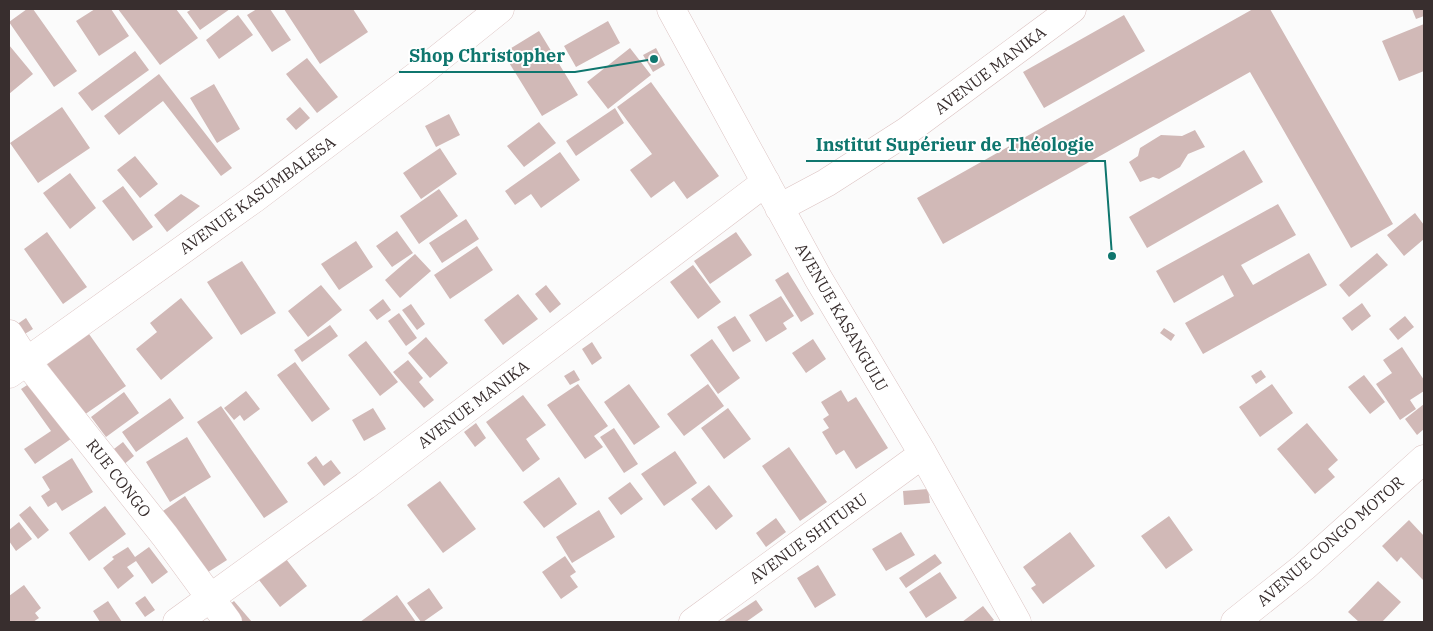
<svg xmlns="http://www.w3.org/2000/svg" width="1433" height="631" viewBox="0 0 1433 631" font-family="'IBM Plex Serif',serif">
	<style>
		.building { fill: #d1b9b7 }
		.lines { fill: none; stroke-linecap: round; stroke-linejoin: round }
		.minor-casing { stroke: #dcc3c2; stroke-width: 29 }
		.minor { stroke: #fff; stroke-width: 28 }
		.labels { text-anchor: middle; stroke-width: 4; stroke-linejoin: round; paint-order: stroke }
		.street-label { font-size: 16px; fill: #382e2e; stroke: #fff }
		.leader { fill: none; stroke: #0f766e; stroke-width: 2 }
		.callout-dot { fill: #0f766e; stroke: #fff; stroke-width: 2 }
		.callout-label { font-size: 18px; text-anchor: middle; font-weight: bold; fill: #0f766e; stroke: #fff; stroke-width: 4; stroke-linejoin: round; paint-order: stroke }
	</style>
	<rect width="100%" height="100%" fill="#fbfbfb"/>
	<path class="building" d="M27,9H33L77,71L54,87L9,22Z
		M95,9H111L129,36L99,56L76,21Z
		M118,9H176L198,38L160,65Z
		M192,9H230L200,30L187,12Z
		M257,9H270L291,40L272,52L247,15Z
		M284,9H353L368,32L320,64Z
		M1253,9H1270L1393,224L1351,248L1250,72L943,244L917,198Z
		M1412,9H1424V16L1416,19Z
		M238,15L253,35L219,59L206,40Z
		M1124,15L1145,51L1044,108L1023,72Z
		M608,21L620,43L576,67L564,46Z
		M1424,24V71L1399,81L1382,41Z
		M539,31L578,95L542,116L503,53Z
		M9,45L33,74L9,94Z
		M630,48L651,75L608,109L587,82Z
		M656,48L665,65L653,72L643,55Z
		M135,51L149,70L92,111L78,93Z
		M307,58L338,97L317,113L286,74Z
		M159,74L232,168L221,176L163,101L119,135L104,116Z
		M651,82L719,176L687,199L674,181L651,198L630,170L652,154L617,107Z
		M214,84L240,129L217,143L190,98Z
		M62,107L90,148L38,183L10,143Z
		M300,107L310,118L296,130L286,119Z
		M615,108L624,123L576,156L566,141Z
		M449,114L460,135L436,147L425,126Z
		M539,122L556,143L524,167L507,146Z
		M1195,130L1205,147L1188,154L1180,167L1159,179L1153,177L1140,182L1129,162L1138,156L1140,148L1161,135L1182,136Z
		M440,148L457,174L421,199L403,173Z
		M1244,150L1263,182L1147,248L1129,217Z
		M560,152L580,180L541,208L531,194L515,205L505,191Z
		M135,156L158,184L140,198L117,170Z
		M70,173L96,208L70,229L43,193Z
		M123,186L153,227L133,241L102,201Z
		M439,189L458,216L419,244L400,216Z
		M181,194L200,206L167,232L154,215Z
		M1278,204L1296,235L1241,265L1253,285L1309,253L1327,285L1203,354L1185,323L1234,296L1223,275L1174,303L1156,271Z
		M1415,213L1424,225V239L1404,256L1387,235Z
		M466,219L479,239L442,263L429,243Z
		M397,231L413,253L392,267L376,246Z
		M47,232L87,287L63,304L24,249Z
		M736,232L752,255L710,284L694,261Z
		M356,241L373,267L339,290L321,264Z
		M477,246L493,270L450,299L434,275Z
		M1377,253L1388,265L1349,297L1339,285Z
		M415,254L431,271L400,298L385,280Z
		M242,261L276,313L241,335L207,282Z
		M693,265L721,302L698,319L670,282Z
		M788,272L814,314L801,322L775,280Z
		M321,285L342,310L308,337L288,311Z
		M546,285L561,304L550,313L535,294Z
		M518,294L538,319L503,345L484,320Z
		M781,296L794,316L783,323L787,329L766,342L749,315Z
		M181,298L213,338L161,380L136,349L157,332L150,323Z
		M383,299L391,310L377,320L369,310Z
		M1362,303L1371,316L1352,331L1342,318Z
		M411,304L425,324L417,330L402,310Z
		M399,313L417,338L406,346L388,321Z
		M735,316L751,341L733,352L717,327Z
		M1405,316L1414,327L1398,340L1389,329Z
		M26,318L33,329L23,335L16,325Z
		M330,325L338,336L302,362L294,350Z
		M1164,328L1175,335L1171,341L1160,333Z
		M89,334L126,386L84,415L47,364Z
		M426,337L448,363L430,378L408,353Z
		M712,339L740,378L718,394L690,355Z
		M813,339L826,359L806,373L792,353Z
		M366,341L398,382L380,396L348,355Z
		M592,342L602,358L592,365L582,349Z
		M1402,347L1424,380V391L1410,400L1416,409L1400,420L1376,384L1392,373L1383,360Z
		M408,360L423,378L419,382L434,400L424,408L393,372Z
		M295,362L330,409L312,422L277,375Z
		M574,370L580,380L570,385L564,376Z
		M1261,370L1266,377L1256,384L1251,376Z
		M1364,375L1385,402L1370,414L1348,387Z
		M38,378L78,434L35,464L24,449L51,431L21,389Z
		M578,384L608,426L594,436L603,447L585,459L547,405Z
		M629,384L660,427L634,445L604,402Z
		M708,384L724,406L684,436L667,414Z
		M1272,384L1293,413L1260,437L1239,407Z
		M841,390L848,402L856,397L888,448L856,469L844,450L836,455L822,432L829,428L823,419L829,415L821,402Z
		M246,391L260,409L244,421L240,415L234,420L224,408Z
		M124,392L139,413L106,437L91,417Z
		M523,395L546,425L526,439L540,459L523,472L486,422Z
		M170,398L184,418L136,452L122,432Z
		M1424,404V429L1417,435L1405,419Z
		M221,406L288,502L264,518L197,422Z
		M373,408L386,429L364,441L352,420Z
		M728,408L751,439L724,459L701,428Z
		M476,423L486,438L475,447L464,432Z
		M1307,423L1338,460L1328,469L1335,477L1315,494L1277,449Z
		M614,428L638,464L624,473L600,437Z
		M187,437L211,477L170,502L146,462Z
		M123,442L134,456L122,466L110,452Z
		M789,447L827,502L800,521L762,466Z
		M675,451L697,483L664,506L641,474Z
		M316,456L323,466L331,460L341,473L324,486L307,463Z
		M72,458L93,492L62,511L56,502L48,507L41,496L50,490L42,477Z
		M559,477L577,504L544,528L523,502Z
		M440,481L476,529L443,553L407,505Z
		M630,482L643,499L621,515L608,498Z
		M709,485L733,516L716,530L691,499Z
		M928,489L930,503L904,505L903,491Z
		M185,496L227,560L202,576L160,513Z
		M30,506L49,530L38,539L19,515Z
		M105,506L126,534L89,561L69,533Z
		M599,510L615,537L572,563L556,537Z
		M1169,516L1193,550L1166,569L1141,536Z
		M776,518L786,532L766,547L756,533Z
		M1409,520L1424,536V581L1401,557L1397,562L1382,546Z
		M19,522L32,539L16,551L9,541V530Z
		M901,532L915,555L886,571L872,549Z
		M1070,532L1095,566L1043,604L1031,588L1036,585L1023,567Z
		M128,547L135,557L149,547L168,572L152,584L136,561L127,567L134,576L118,589L103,568L114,559L112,557Z
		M935,554L942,563L906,588L899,578Z
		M565,556L576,572L570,576L578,587L561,599L542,572Z
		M286,559L307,586L280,607L259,580Z
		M818,565L836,595L815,608L797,578Z
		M940,572L957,598L926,618L909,592Z
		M1378,581L1401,602L1382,622H1359L1348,612Z
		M24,585L41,608L35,613L39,618L33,622H9V596Z
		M429,588L443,608L423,622H421L407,603Z
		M397,595L416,622H360Z
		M145,596L155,610L145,617L135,603Z
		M756,600L763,610L746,622H723Z
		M108,601L122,622H100L93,611Z
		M234,601L252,622H238L226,607Z
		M983,606L994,620L991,622H962Z"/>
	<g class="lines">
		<g class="minor-casing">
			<path id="minor" d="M671,9L818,278L923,454L1017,622
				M779,208L826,183L907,131L1072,9
				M9,334L27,362L165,536L228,622
				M9,374L255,198L419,74L500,9
				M177,622L365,486L766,182
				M693,622L923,454
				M1235,622L1304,567L1424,459"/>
		</g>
		<use href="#minor" class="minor"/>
	</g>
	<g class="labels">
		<g class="street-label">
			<text transform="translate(990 70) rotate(-37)" y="6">AVENUE MANIKA</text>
			<text transform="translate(257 195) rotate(-36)" y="6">AVENUE KASUMBALESA</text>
			<text transform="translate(842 317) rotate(60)" y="6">AVENUE KASANGULU</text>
			<text transform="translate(473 404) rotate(-37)" y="6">AVENUE MANIKA</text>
			<text transform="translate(119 478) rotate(52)" y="6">RUE CONGO</text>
			<text transform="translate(808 538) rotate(-36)" y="6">AVENUE SHITURU</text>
			<text transform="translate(1330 541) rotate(-41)" y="6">AVENUE CONGO MOTOR</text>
		</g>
	</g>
	<path class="leader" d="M654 59L575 72H399M1112 256L1105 161H806"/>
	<g class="callout-dot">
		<circle cx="654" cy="59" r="5"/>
		<circle cx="1112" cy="256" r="5"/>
	</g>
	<g class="callout-label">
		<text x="487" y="62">Shop Christopher</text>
		<text x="955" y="151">Institut Supérieur de Théologie</text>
	</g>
	<rect width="1433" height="631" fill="none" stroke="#382e2e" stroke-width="20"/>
</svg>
